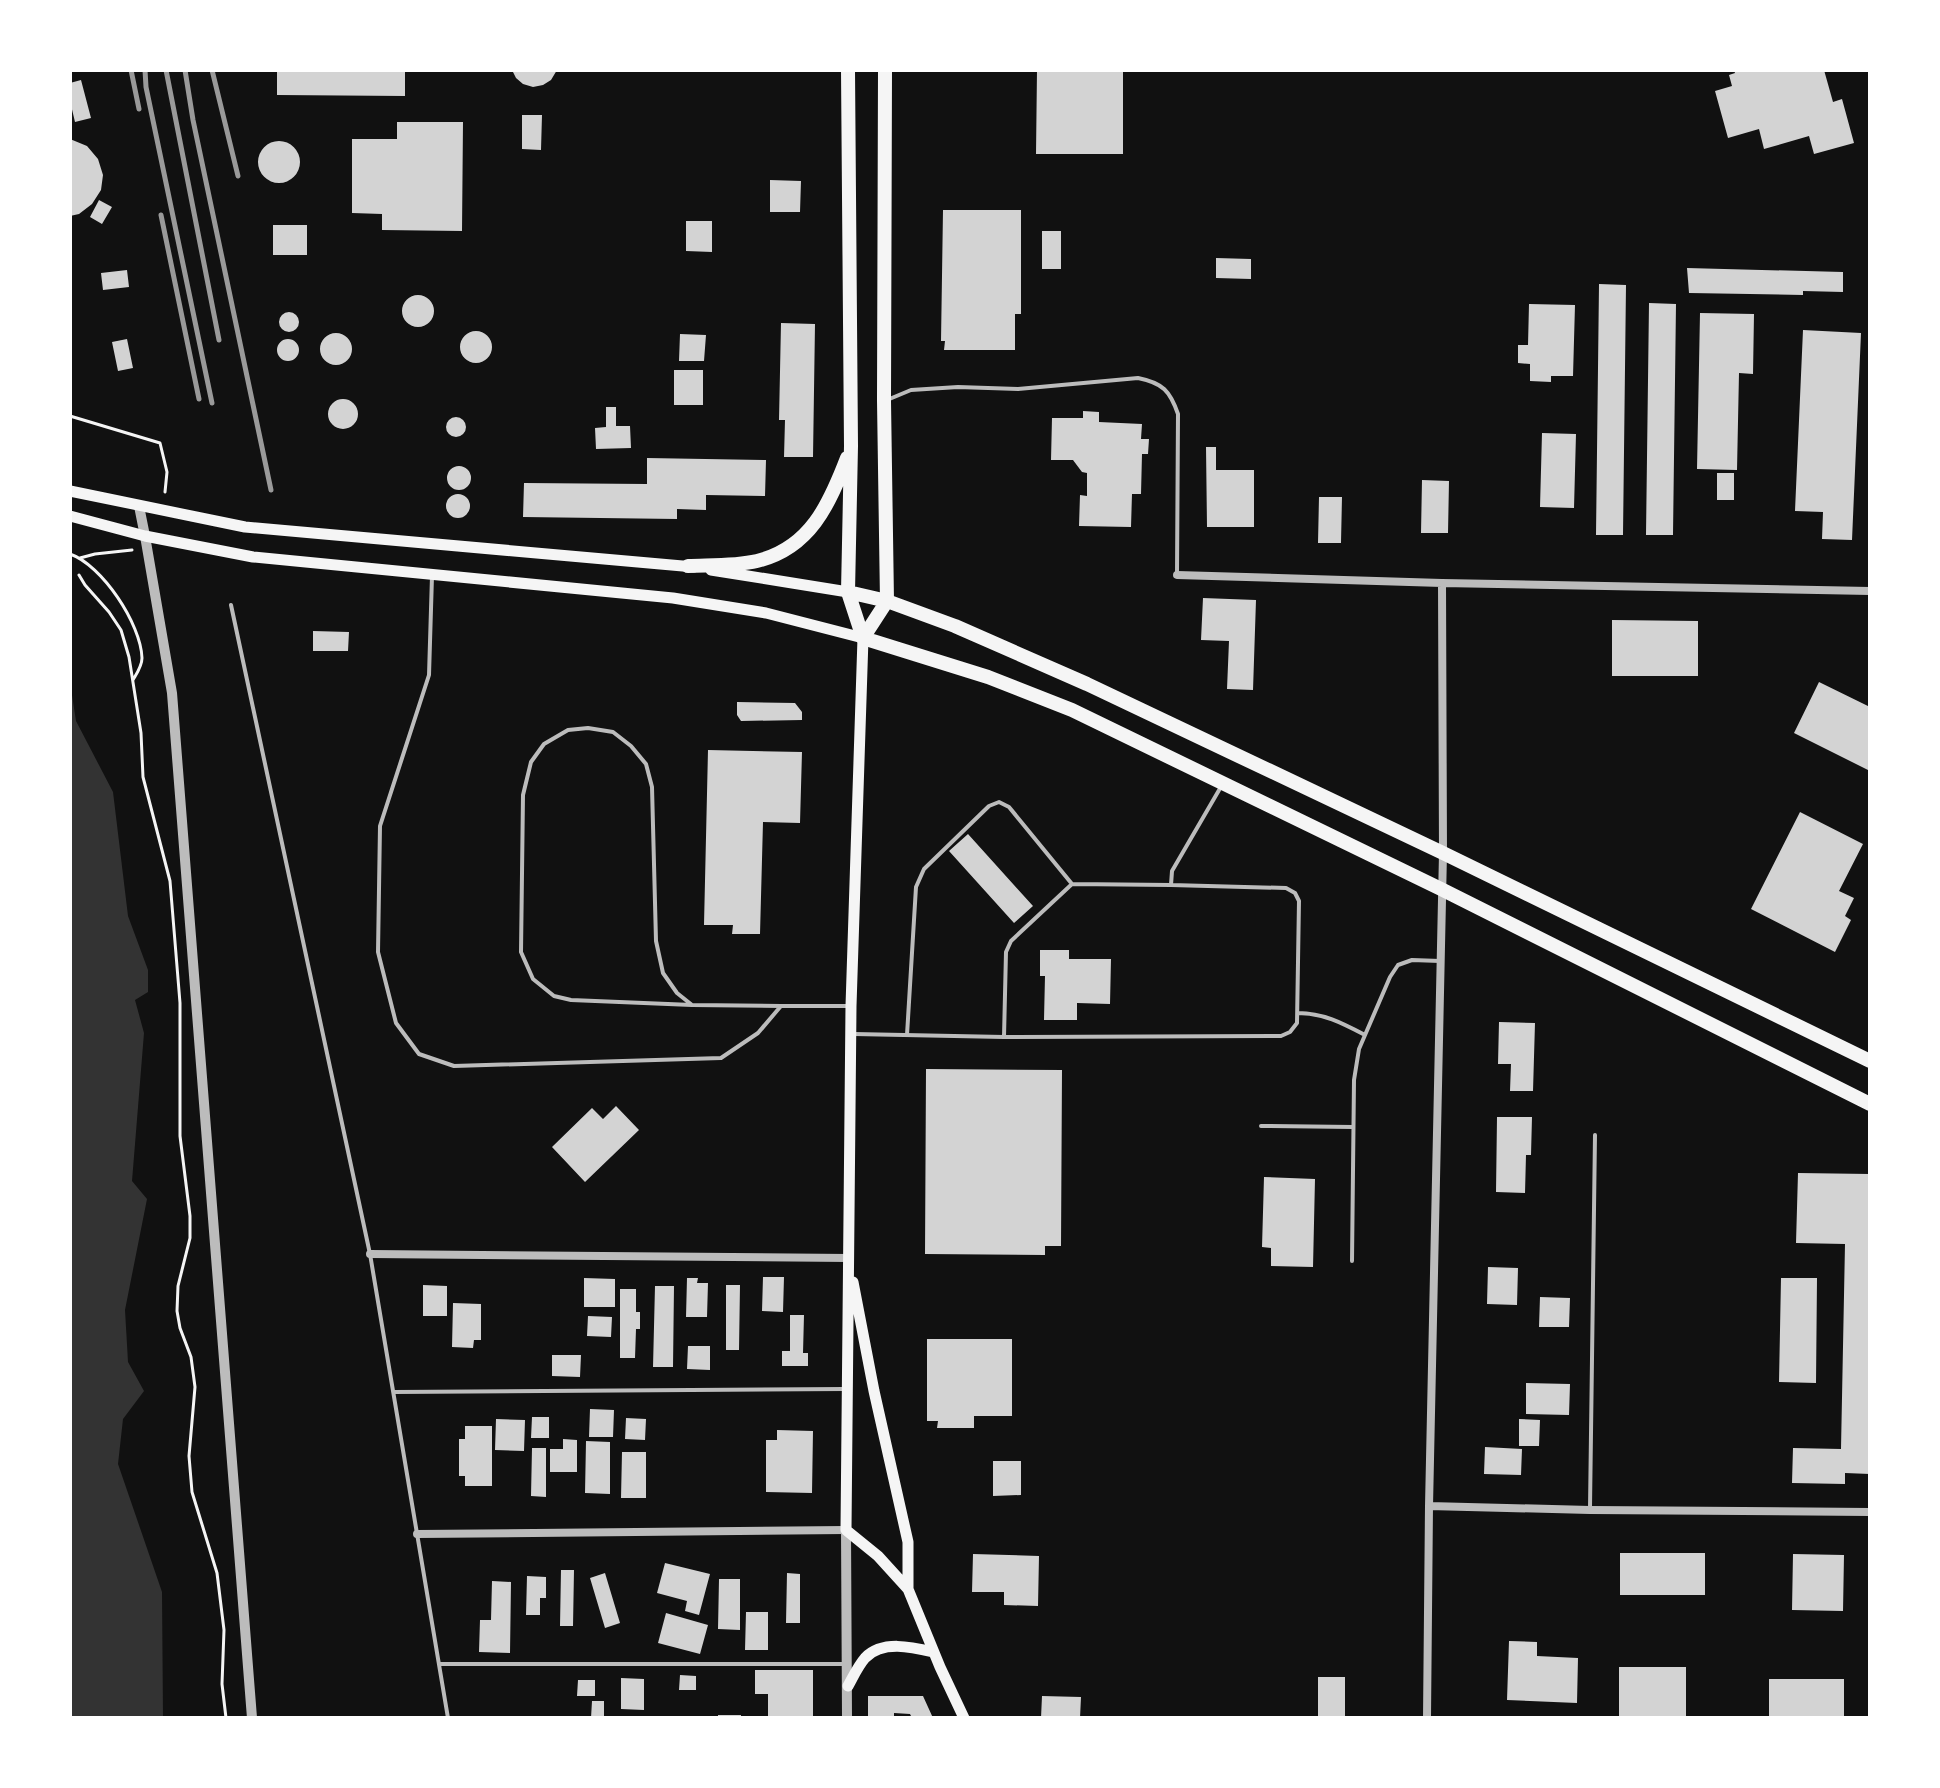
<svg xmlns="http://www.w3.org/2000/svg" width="1940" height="1788" viewBox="0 0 1940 1788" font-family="Inter,sans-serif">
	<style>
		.water { fill: #333 }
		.building { fill: #d3d3d3 }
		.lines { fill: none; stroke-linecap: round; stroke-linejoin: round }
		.path { stroke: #f5f5f5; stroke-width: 3 }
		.service { stroke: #bcbcbc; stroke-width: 4 }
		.minor { stroke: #bcbcbc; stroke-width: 8 }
		.tertiary { stroke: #bcbcbc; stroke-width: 10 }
		.secondary { stroke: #f5f5f5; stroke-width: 11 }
		.trunk { stroke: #f5f5f5; stroke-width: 14 }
		.rail { stroke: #9a9a9a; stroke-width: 5 }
	</style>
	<rect width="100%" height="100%" fill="#111"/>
	<path class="water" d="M70,682L76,721L113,792L128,916L148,970V992L135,1000L144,1033L132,1181L147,1199L125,1310L128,1362L144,1391L123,1419L118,1464L162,1592L163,1718H70Z"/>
	<path class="building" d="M277,70H405V96L277,95Z
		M512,70H557L551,80L543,85L533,87L523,84L516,78Z
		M1037,70H1123V154H1036Z
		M1734,70H1824L1833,102L1842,99L1854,143L1814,154L1809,136L1764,149L1759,129L1728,138L1715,91L1732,86L1729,75L1735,73Z
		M81,80L91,118L75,122L70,101V83Z
		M522,115H542L541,150L522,149Z
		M397,122H463L462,231L382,230V214L352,213V139H397Z
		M70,139L87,146L98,159L103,175L101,190L92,204L79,214L70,216Z
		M258 162a21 21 0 1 1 42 0a21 21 0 1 1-42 0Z
		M770,180L801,181L800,212H770Z
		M99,200L112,207L102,224L90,217Z
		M943,210H1021V314H1015V350H944L945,341H941Z
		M686,221H712V252L686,251Z
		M273,225H307V255H273Z
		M1042,231H1061V269H1042Z
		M1216,258L1251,259V279L1216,278Z
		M1687,268L1843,272V292L1803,291V295L1689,293Z
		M127,270L129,287L103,290L101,273Z
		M1599,284L1626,285L1623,535H1596Z
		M402 311a16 16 0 1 1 32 0a16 16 0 1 1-32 0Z
		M1649,303L1676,304L1673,535H1646Z
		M1529,304L1575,305L1573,376H1551V382L1530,381V364L1518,363V345H1528Z
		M279 322a10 10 0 1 1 20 0a10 10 0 1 1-20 0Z
		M1700,313L1754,314L1753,374L1739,373L1737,470L1697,469Z
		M781,323L815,324L813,457H784L785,420H779Z
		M1803,330L1861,333L1852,540L1822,539L1823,512L1795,511Z
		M460 347a16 16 0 1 1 32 0a16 16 0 1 1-32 0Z
		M320 349a16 16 0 1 1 32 0a16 16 0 1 1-32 0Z
		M680,334L706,335L704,361H679Z
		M277 350a11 11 0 1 1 22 0a11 11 0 1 1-22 0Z
		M127,339L133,368L118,371L112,342Z
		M674,370H703V405H674Z
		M328 414a15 15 0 1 1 30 0a15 15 0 1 1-30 0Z
		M606,407H616V426H630L631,448L596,449L595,428L606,427Z
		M1083,411L1099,412V422L1142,424L1141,439H1149L1148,454H1142L1141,494H1132L1131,527L1079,526L1080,495L1087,496V473L1082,472L1073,460H1051L1052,418H1083Z
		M446 427a10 10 0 1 1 20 0a10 10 0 1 1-20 0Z
		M1542,433L1576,434L1574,508L1540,507Z
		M1206,447H1216V470H1254V527H1207Z
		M647,458L766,460L765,496L706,495V510L677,509V519L523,517L524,483L647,484Z
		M447 478a12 12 0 1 1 24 0a12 12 0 1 1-24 0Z
		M1717,473H1734V500H1717Z
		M1422,480L1449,481L1448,533H1421Z
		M446 506a12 12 0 1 1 24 0a12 12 0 1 1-24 0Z
		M1319,497H1342L1341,543H1318Z
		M1203,598L1256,600L1253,690L1227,689L1229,641L1201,640Z
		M1612,620L1698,621V676H1612Z
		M313,631L349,632L348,651H313Z
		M1819,682L1870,707V771L1794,733Z
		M737,702L795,703L802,712V720L741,721L737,715Z
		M708,750L802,752L800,823L763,822L760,934H732L733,925H704Z
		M1800,812L1863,844L1839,891L1854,898L1845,916L1851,920L1835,952L1751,909Z
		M968,834L1033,906L1014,923L949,851Z
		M1040,950H1069V959H1111L1110,1004L1077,1003V1020H1044L1045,976H1040Z
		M1499,1022L1535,1023L1533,1091H1510L1511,1064H1498Z
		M926,1069L1062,1070L1061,1246H1045V1255L925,1254Z
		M616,1106L639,1130L585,1182L552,1147L592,1108L603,1119Z
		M1497,1117H1532L1531,1155H1526L1525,1193L1496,1192Z
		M1798,1173L1870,1174V1474L1845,1473V1484L1792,1483L1793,1448L1841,1449L1845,1244L1796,1243Z
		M1264,1177L1315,1179L1313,1267L1271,1266V1248L1262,1247Z
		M1488,1267L1518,1268L1517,1305L1487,1304Z
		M763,1277H784L783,1312L762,1311Z
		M584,1278L615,1279V1307H584Z
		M687,1278H698L697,1283H708L707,1317H686Z
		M1781,1278H1817L1816,1383L1779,1382Z
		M423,1285L447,1286V1316H423Z
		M726,1285H740L739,1350H726Z
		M655,1286H674L673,1367H653Z
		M620,1289H636V1312H640V1329H636L635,1358H620Z
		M1540,1297L1570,1298L1569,1327H1539Z
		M453,1303L481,1304V1340H474L473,1348L452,1347Z
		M790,1315H804L803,1353H808V1366H782V1351H790Z
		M588,1316L612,1317L611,1337L587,1336Z
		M927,1339H1012V1416H974V1428H937L938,1421H927Z
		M688,1346H710V1370L687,1369Z
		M552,1355H581L580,1377L552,1376Z
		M1526,1383L1570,1384L1569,1415L1526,1414Z
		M590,1409L614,1410L613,1437H589Z
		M532,1417H549V1438H531Z
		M626,1418L646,1419L645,1440L625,1439Z
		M496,1419L525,1420L524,1451L495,1450Z
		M1519,1419L1540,1420L1539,1446H1519Z
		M465,1426H492V1486H465V1476H459V1439H465Z
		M777,1430L813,1431L812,1493L766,1492V1440H777Z
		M563,1439L577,1440V1472H550V1449H563Z
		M586,1441L610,1442V1494L585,1493Z
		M1485,1447L1522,1449L1521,1475L1484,1474Z
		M532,1448H546V1497L531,1496Z
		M622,1452H646V1498H621Z
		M993,1461H1021V1495L993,1496Z
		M1620,1553H1705V1595H1620Z
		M973,1554L1039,1556L1038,1606L1004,1605V1592H972Z
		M1793,1554L1844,1555L1843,1611L1792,1610Z
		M665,1563L710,1574L699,1615L685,1611L687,1601L657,1593Z
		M561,1570H574L573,1626H560Z
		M605,1573L620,1623L605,1628L590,1578Z
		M787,1573L800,1574V1623H786Z
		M527,1576L546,1577V1598H540V1615H526Z
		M719,1579H740V1630L718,1629Z
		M492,1581L511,1582L510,1653L479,1652L480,1620H491Z
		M746,1612H768V1650H745Z
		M666,1613L708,1625L700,1654L658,1643Z
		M1509,1641L1537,1642V1656L1578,1658L1577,1703L1507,1700Z
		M1619,1667H1686V1718H1619Z
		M755,1670H813V1718H768V1694H755Z
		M680,1675L696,1676V1690H679Z
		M1318,1677H1345V1718H1318Z
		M621,1678L644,1679V1710L621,1709Z
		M1769,1679H1844V1718H1769Z
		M578,1680H595V1696H577Z
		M868,1696H923L933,1718H912L910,1714L894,1713V1718H868Z
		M1042,1696L1081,1697L1080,1718H1041Z
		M592,1701H604V1718H591Z
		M718,1715H741V1718H718Z"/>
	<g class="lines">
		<path class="path" d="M70,416L160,443L167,472L165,492
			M70,554C102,565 141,624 142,658C142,666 137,673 133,680
			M80,558L95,554L132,550
			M79,575L85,585L109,612L121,630L129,657L141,733L143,777L170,881L180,1003V1136L190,1216V1238L178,1286L177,1311L180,1328L191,1357L195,1387L189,1456L192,1492L217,1573L224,1630L222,1684L226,1718"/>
		<path class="service" d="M887,400L911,390L958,387L1018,389L1138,378C1163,383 1170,391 1178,414L1177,573
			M432,576L429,675L380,826L378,952L396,1023L419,1054L454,1066L721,1058L758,1033L781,1006H849
			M231,605L370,1254L448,1718
			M692,1005L571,1000L554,996L533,979L521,952L523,795L531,762L544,744L568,730L588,728L613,732L631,746L646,764L652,787L656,941L663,973L677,993L692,1005L781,1006
			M1298,1013C1323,1013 1342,1023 1365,1035
			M854,1034L1004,1037L1006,952L1011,941L1072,884L1171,885L1172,871L1222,785
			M907,1035L916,887L924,869L989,806L999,802L1009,807L1072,884
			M1004,1037L1281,1036L1290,1032L1297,1023L1299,901L1295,893L1286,888L1171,885
			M1261,1126L1353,1127
			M1352,1261L1354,1080L1359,1049L1390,977L1398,965L1412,960L1440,961
			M394,1392L845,1389
			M1590,1508L1595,1135
			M439,1664H845"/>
		<path class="minor" d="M1177,575L1442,583L1870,591
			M370,1254L849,1258
			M1429,1506L1590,1510L1870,1512
			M417,1534L846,1530
			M1427,1718L1429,1506L1443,853L1442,583"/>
		<path class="tertiary" d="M139,506L145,536L172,693L252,1718
			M846,1530L847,1718"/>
		<path class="secondary" d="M70,491L245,527L694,567
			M70,516L145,536L253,557L673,598L766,613L863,638L851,1006L846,1530L878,1556L908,1589L940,1667L964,1718
			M711,570L848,592
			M853,1282L874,1391L908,1542V1589
			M848,1686C853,1677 858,1666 865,1658C882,1640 912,1647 933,1652"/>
		<path class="trunk" d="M848,70L851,446L848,592L863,638
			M688,566C711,565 735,566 757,561C810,548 829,505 847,458
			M848,592L887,601L955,626L1087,684L1443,853L1870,1061
			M863,638L988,677L1072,710L1441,889L1870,1104
			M863,638L887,601L884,401L885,70"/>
		<path class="rail" d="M131,70L139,109
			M145,70L146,87L212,403
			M166,70L219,340
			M185,70L193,120L271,490
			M212,70L238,176
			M161,215L199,399"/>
	</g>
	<rect width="1940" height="1788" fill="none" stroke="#ffffff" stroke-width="144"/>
</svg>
